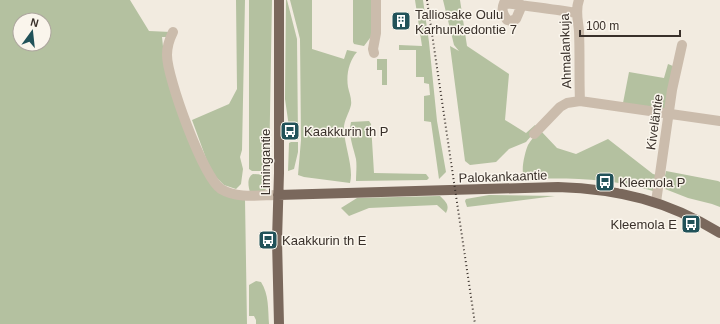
<svg xmlns="http://www.w3.org/2000/svg" width="720" height="324" viewBox="0 0 720 324" font-family="Arial,sans-serif">
	<style>
		.green { fill: #b4c1a0; fill-rule: evenodd }
		.lines { fill: none; stroke-linecap: round; stroke-linejoin: round }
		.minor { stroke: #cbbcac; stroke-width: 10 }
		.major { stroke: #7a685c; stroke-width: 10 }
		.rail { stroke: #39302a; stroke-width: 2; stroke-dasharray: 1 3; stroke-linecap: butt }
		.labels { text-anchor: middle; stroke-width: 3; stroke-linejoin: round; paint-order: stroke }
		.poi-label { font-size: 13px; fill: #39302a; stroke: #faf5ec; text-anchor: start }
		.street-label { font-size: 13px; fill: #39302a; stroke: #faf5ec }
	</style>
	<rect width="100%" height="100%" fill="#f2ebe0"/>
	<path class="green" d="M0,0H130L149,31L171,32L168,37H162L164,56L204,173L245,199L247,324H0ZM20,20H44V44H20Z
		M236,0H245L242,150L240,157L243,169L241,184L236,189L224,185L211,172L192,120L229,104L237,89Z
		M249,0H272L269,171H252L249,169Z
		M286,0H287L297,39L298,137L297,139L291,138L292,127H289L285,99Z
		M290,0H312V49L344,59L347,50L357,52C349,61 346,75 348,87C349,92 352,99 351,105C349,114 343,121 344,131C345,147 354,169 350,183L304,177L298,175L301,140L300,39Z
		M353,0H373V34L364,46L354,44L353,42Z
		M415,0H423L429,42L437,121L446,172L439,179L431,122L424,121V96L430,95L429,84L424,83V77H416V50H399V45L422,46Z
		M443,0H460L467,46L509,74L505,120L526,133L535,125L538,128L526,142L509,149L496,162L470,165L465,161L450,46L459,51L454,45Z
		M377,59H387V85H382V70H377Z
		M668,64L673,66L665,108L662,109L623,103L629,72L664,78Z
		M369,121L371,124L374,173L426,174L429,178L427,180L356,181C356,174 357,166 356,159C353,146 348,135 351,122Z
		M540,130L557,148L576,154L608,139L653,174L657,175L653,191C610,178 570,178 526,179C519,175 525,152 528,145C531,140 535,135 540,130Z
		M291,142H298V152L294,169L288,171L289,143Z
		M666,171L718,181L720,182V207L712,204L688,198L665,189L663,185Z
		M253,174L269,175L268,186L264,192H250C248,186 247,177 253,174Z
		M489,195L555,196L467,207L465,201L466,199Z
		M440,196C446,202 450,205 446,213L437,205L369,208L349,216L341,208L357,198Z
		M256,281L261,282C269,294 268,310 269,324H256V320L254,316H249V285Z"/>
	<g class="lines">
		<path class="minor" d="M579,0C575,10 578,20 579,31C580,54 579,78 580,101
			M522,5L516,19L511,21L507,20C503,14 501,10 504,3C528,6 552,9 577,13
			M173,32C169,40 167,46 167,55C167,78 203,177 221,189C237,199 261,195 278,195
			M374,53L373,49L376,33V0
			M534,134L560,107L567,103L580,101L720,121
			M656,202L672,90L682,45"/>
		<path class="major" d="M278,195L558,187C619,189 668,201 720,233
			M279,324L277,240L279,173V0"/>
		<path class="rail" d="M427,0L475,324"/>
	</g>
	<defs>
		<g id="building-square" transform="scale(1)"><rect x="-9" y="-9" width="18" height="18" rx="4" fill="#215259" stroke="#faf5ec"/><path d="M-4-6H4V6H1V3H-1V6H-4ZM-2.5-4.3h1.7v1.8h-1.7ZM.8-4.3h1.7v1.8H.8ZM-2.5-1h1.7V.8h-1.7ZM.8-1h1.7V.8H.8Z" fill="#fff"/></g>
		<g id="bus-square" transform="scale(1)"><rect x="-9" y="-9" width="18" height="18" rx="4" fill="#215259" stroke="#faf5ec"/><path d="M-5-6H5V4H4V6H2V4H-2V6H-4V4H-5ZM-3.5-4V0h7V-4ZM-3.5 1.2v1.5H-2V1.2ZM2 1.2v1.5H3.5V1.2Z" fill="#fff"/></g>
	</defs>
	<g fill-rule="evenodd">
		<use href="#building-square" x="401" y="21"/>
		<use href="#bus-square" x="290" y="131"/>
		<use href="#bus-square" x="605" y="182"/>
		<use href="#bus-square" x="691" y="224"/>
		<use href="#bus-square" x="268" y="240"/>
	</g>
	<g class="labels">
		<g class="poi-label">
			<text x="415" y="19">Talliosake Oulu<tspan x="415" dy="15">Karhunkedontie 7</tspan></text>
			<text x="304" y="136">Kaakkurin th P</text>
			<text x="619" y="187">Kleemola P</text>
			<text x="677" y="229" text-anchor="end">Kleemola E</text>
			<text x="282" y="245">Kaakkurin th E</text>
		</g>
		<g class="street-label">
			<text transform="translate(565 51) rotate(-92)" y="5">Ahmalankuja</text>
			<text transform="translate(654 122) rotate(-82)" y="5">Kiveläntie</text>
			<text transform="translate(265 162) rotate(-90)" y="5">Limingantie</text>
			<text transform="translate(503 176) rotate(-2)" y="5">Palokankaantie</text>
		</g>
	</g>
	<g transform="translate(32 32) rotate(15)"><circle r="19" fill="#faf5ec" stroke="#ada69e"/>
	<path d="M0-3L7 15L0 10L-7 15Z" fill="#215259"/>
	<text y="-6" font-size="11" font-weight="bold" text-anchor="middle" fill="#39302a">N</text>
	</g>
	<path d="M580 30v6h100v-6" fill="none" stroke="#39302a" stroke-width="2"/>
	<text x="586" y="30" font-size="12" fill="#39302a" stroke="#faf5ec" stroke-width="3" paint-order="stroke">100 m</text>
</svg>
